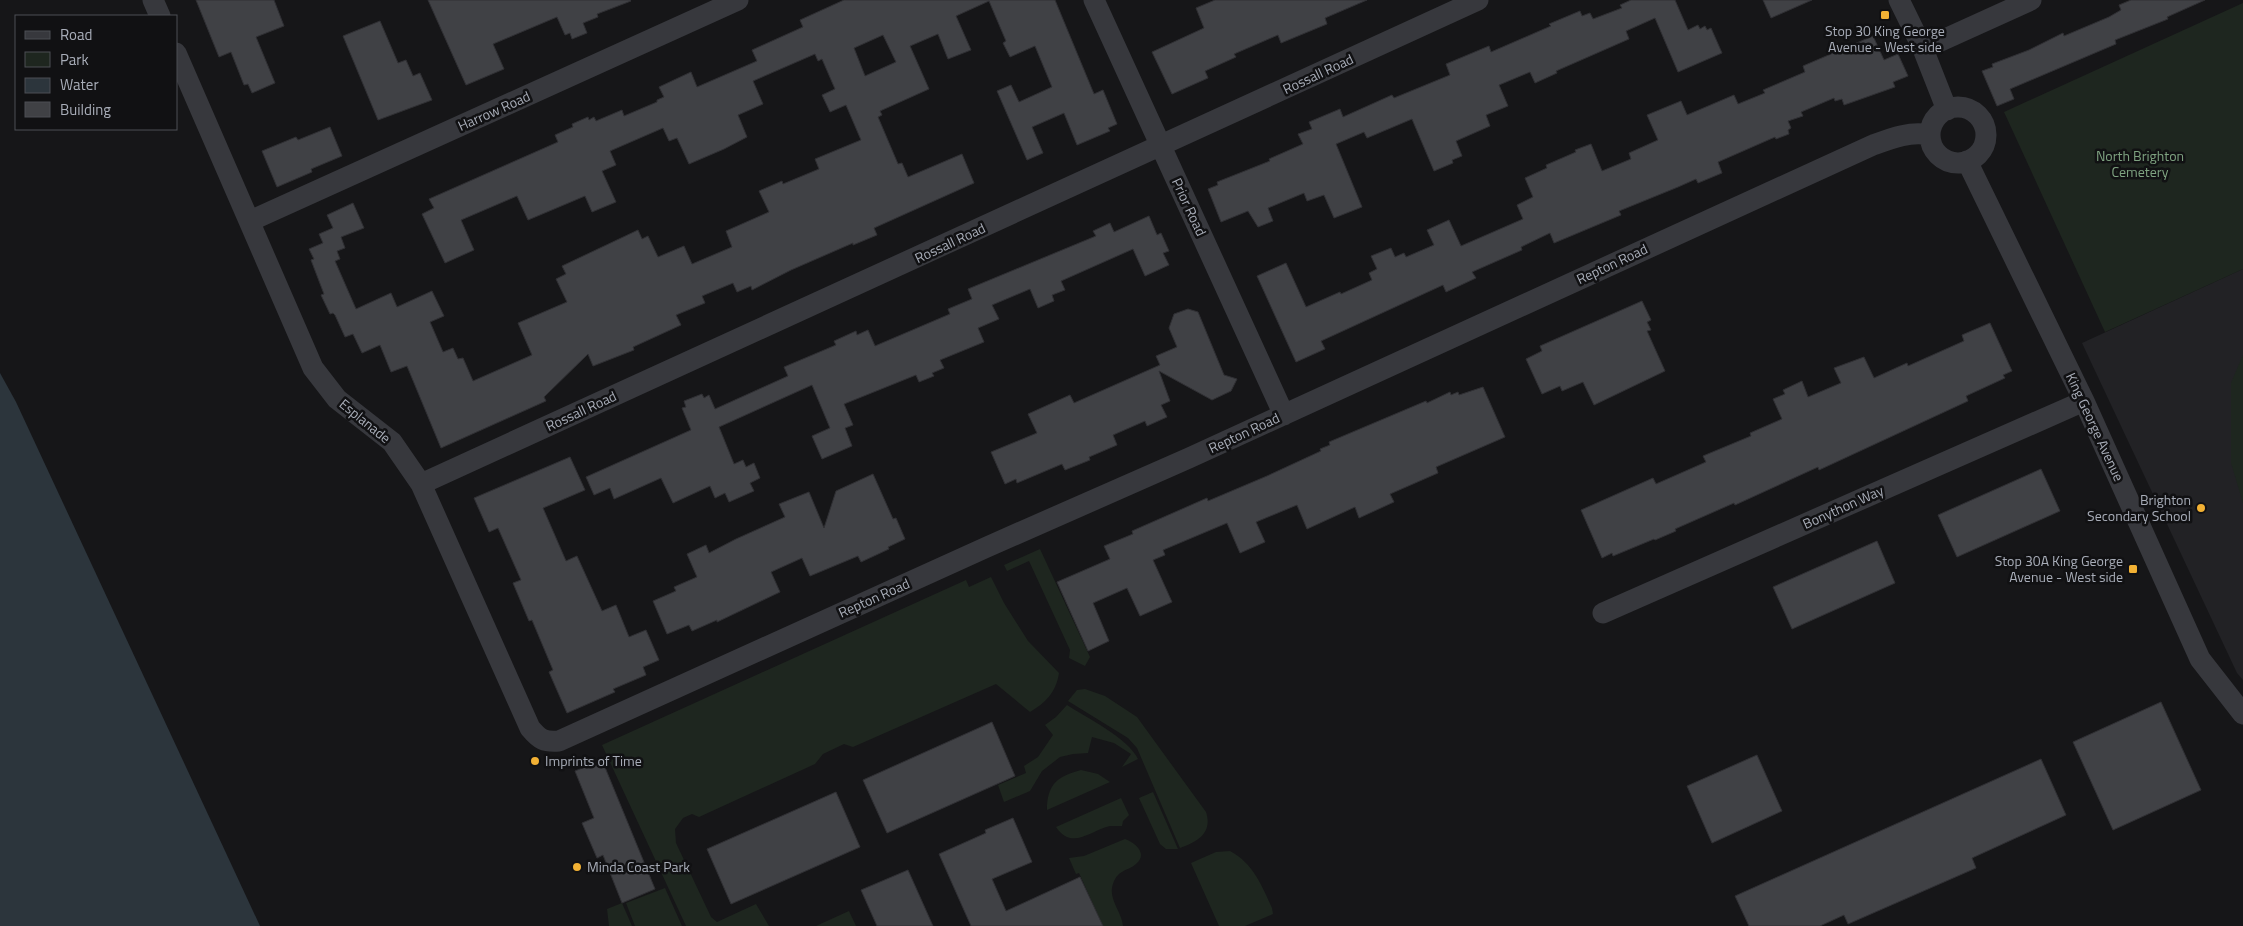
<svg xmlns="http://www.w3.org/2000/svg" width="2243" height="926" viewBox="0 0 2243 926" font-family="'Titillium Web',sans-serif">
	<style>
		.built { fill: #222225 }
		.green { fill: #1e261f }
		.water { fill: #2c353c }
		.building { fill: #404145; stroke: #303034; fill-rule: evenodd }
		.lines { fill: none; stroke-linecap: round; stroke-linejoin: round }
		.minor { stroke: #37383d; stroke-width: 21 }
		.poi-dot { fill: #f2b134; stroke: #111113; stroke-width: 2 }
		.labels { text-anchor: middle; stroke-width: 5; stroke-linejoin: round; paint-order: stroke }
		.poi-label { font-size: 14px; fill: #a8adb8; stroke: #111113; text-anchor: end }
		.street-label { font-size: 14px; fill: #a8adb8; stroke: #111113 }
		.park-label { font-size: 14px; fill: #7fa381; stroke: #111113 }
	</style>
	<rect width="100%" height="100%" fill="#161618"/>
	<path class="built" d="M2243,269V680L2237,673L2082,343Z"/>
	<path class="green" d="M2243,3V269L2105,332L2004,112Z
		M2243,355V503L2231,463V383Z
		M1040,549L1090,657L1085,666L1069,658L1070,650L1029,561L1007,571L1004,565Z
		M991,577L1004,603L1028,641L1059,673C1056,693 1045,703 1030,712L996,684L853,747L844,744L823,754L815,764L699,817L692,814L683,818L675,829L676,843L711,917L717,922L756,904L769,926H686L602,745L966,580L969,587Z
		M1085,689L1105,696L1137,717L1206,812C1213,833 1197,842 1180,848L1137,748L1128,738L1068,701L1077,690Z
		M1067,705C1087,718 1128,738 1138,759L1122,767L1131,754L1114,743L1092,737L1088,753L1073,754L1060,757L1042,771L1030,791L1004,802L998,785L1026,773L1024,766L1038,757L1053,735L1045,725L1056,717Z
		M1081,770L1098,774L1110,782L1047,810C1047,784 1058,776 1081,770Z
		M1153,792L1178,849H1166L1160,844L1139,798Z
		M1121,798L1129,815L1123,821L1122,826C1118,826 1114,826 1110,826C1091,830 1072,851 1056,827Z
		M1125,839C1136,843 1148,854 1136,864C1132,868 1126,869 1122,872C1116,875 1113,882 1112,888C1110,901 1122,913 1123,926H1103L1079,873L1076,874L1069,858L1084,856Z
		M1230,851C1253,863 1262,886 1272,908L1273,914L1245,926H1219L1191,863L1216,852Z
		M665,888L682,926H635L626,903Z
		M622,903L632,926H609L607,909Z
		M849,911L856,926H816Z"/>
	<path class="water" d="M0,373L16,402L260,926H0Z"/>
	<path class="building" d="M196,0H274L284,26L256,37L275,83L252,93L248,84L244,85L231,52L219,57Z
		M428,0H630L631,1L597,14L598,17L583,23L587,33L572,39L570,33L565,35L557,17L493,44L504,69L466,85Z
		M844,0H1055L1094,94L1103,90L1117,124L1108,128L1110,131L1077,145L1064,113L1032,127L1043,153L1027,160L997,91L1011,85L1019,102L1052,87L1035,46L1010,57L1003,43L1006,41L989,1L956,16L971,50L948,59L938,34L910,46L929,89L880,111L882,115L878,117L898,164L902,163L908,177L962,154L974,183L874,228L877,235L853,245V243L791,270L752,290L751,286L737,292L733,283L702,296L705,303L676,315L681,325L633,347L634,350L593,366L588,354L544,397L546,401L441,448L407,366L391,372L380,345L362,353L353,334L345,337L335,315L333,313L330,314L321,295L324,294L311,260L314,259L309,249L323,243L319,234L333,228L327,215L353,203L364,228L341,237L345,248L337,251L340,259L335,261L356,309L391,293L397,307L432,291L444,316L430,322L443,352L453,348L458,359L463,358L473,381L532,355L518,323L567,302L556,279L566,274L562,266L638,230L642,239L648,236L658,257L684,246L692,264L732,247L726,231L769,212L759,191L782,181L783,184L819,169L815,159L861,140L846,105L830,112L822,95L835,89L822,59L818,61L815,54L753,81L763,104L738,115L747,137L724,149L689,164L677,138L669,141L663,128L610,151L616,165L602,171L616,202L592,212L585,196L528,220L517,196L461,220L474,250L445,263L422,214L434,208L429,199L558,142L555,135L573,127L572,124L588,117L589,120L594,117L596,121L622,110L624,116L657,102V100L664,97L659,87L691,72L697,87L757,61L752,50L803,27L800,20ZM883,35L896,62L865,76L854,48Z
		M1215,0H1367L1325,18L1327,24L1281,43L1278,35L1234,54L1236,57L1205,71L1208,78L1172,94L1152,52L1204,28L1196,8Z
		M1631,0H1675L1688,30L1698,25L1700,29L1705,26L1707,30L1711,28L1722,53L1678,72L1655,18L1626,31L1629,39L1556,71L1557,73L1535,83L1530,72L1499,85L1508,106L1486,115L1490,126L1456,141L1462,156L1452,160L1453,163L1434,171L1412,119L1367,138L1364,132L1336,144L1362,207L1334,218L1324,195L1307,201L1304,193L1268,208L1273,221L1258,227L1248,211L1221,222L1208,189L1218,185L1217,182L1270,161L1269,159L1303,144L1298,134L1312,129L1309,122L1340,109L1343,117L1392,95L1394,98L1450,75L1446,64L1489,46L1491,52L1551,26L1549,24L1580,11L1582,16L1590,13L1593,19L1622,8L1620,5Z
		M1763,0H1812L1771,18Z
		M2131,0H2205L2167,17L2168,19L2115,40L2116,44L2010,89L2014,99L1997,106L1982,71L1993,67L1992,64L2029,50L2063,33L2064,36L2109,17L2121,10L2119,5Z
		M380,21L398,63L406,60L413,76L420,73L432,100L378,120L343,36Z
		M1873,36L1884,60L1898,54L1908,76L1893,82L1895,87L1844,105L1842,99L1835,101L1834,98L1801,112L1803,116L1788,121L1791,128L1788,130L1789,134L1776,139L1775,137L1718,162L1722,173L1698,183L1696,179L1678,187L1619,211L1621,215L1554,243L1550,233L1521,247L1522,250L1472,272L1476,278L1446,292L1443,285L1321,341L1325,349L1296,362L1257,276L1286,263L1306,307L1340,292L1341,294L1372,280L1369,273L1377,269L1371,256L1391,248L1395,257L1404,253L1406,257L1434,245L1427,230L1449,220L1461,246L1523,219L1517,205L1533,197L1525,178L1547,168L1546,165L1576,152L1575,150L1591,144L1602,171L1631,159L1629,153L1658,140L1647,115L1681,101L1687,115L1734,95L1738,104L1765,93L1763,90L1805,72L1803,66Z
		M330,127L342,156L311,169L312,172L277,187L262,151L296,137L298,140Z
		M1149,216L1157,235L1161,233L1169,251L1163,253L1169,265L1145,276L1133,249L1061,281L1065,290L1052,295L1054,301L1038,308L1030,289L992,305L999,319L978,328L984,342L940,360L944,368L932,373L934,376L919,382L916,375L844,404L853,425L845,428L852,446L822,459L812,436L830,428L812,385L719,427L734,464L743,460L746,467L754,463L760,478L750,483L754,491L729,502L725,493L715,498L710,486L673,503L661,478L614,499L610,488L594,495L586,477L691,430L682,408L686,407L684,401L702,394L704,398L709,395L715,409L788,376L784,367L836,345L834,341L856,331L857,335L868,330L875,346L950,314L948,309L972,299L968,289L1096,236L1093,231L1110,223L1114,232Z
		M1642,301L1651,320L1647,322L1651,330L1647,331L1665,371L1594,405L1583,382L1562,391L1560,386L1542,394L1526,359L1542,351L1540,346Z
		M1188,309L1198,312L1224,375L1237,379L1231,391L1212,400L1159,371L1170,401L1161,405L1167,417L1147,426L1145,421L1113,435L1117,445L1089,457L1090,460L1065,470L1062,464L1017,483L1016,479L1005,484L991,452L1037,433L1028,414L1070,395L1074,403L1160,365L1156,356L1177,347L1169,328L1174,314Z
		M1990,323L2012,371L2003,375L2005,378L1966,396L1968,401L1819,470L1818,467L1735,505L1734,503L1675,529L1676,531L1655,540L1654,539L1613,556L1612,553L1602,558L1581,510L1653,478L1656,484L1706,462L1703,456L1751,436L1750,433L1782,419L1773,399L1785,394L1783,390L1802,381L1808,397L1841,383L1834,368L1864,357L1874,378L1907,363L1908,366L1964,341L1962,335Z
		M1483,387L1505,437L1436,467L1438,473L1390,494L1394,502L1359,518L1355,507L1307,529L1297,505L1256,522L1265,542L1240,553L1227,523L1163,550L1165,555L1153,560L1172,602L1140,616L1127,588L1093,603L1109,641L1088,651L1057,582L1110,559L1104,546L1133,534L1132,531L1207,498L1208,501L1267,476L1321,451L1320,449L1330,445L1329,442L1426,401L1427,403L1450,392L1451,395L1458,392L1459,395Z
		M570,457L585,490L543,508L566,561L577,556L602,611L616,605L629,637L646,630L659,660L643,667L646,675L613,689L615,692L567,713L549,672L553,670L532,620L529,621L513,583L521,580L498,528L489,532L474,498Z
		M2041,469L2060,511L1957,557L1938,515Z
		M873,474L893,519L896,518L905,539L888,547L889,549L861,562L858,556L810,576L802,558L771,572L780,592L717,622V620L692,631L689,625L667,634L653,601L676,591L674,587L697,577L687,554L706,545L709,553L736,539L785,517L779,504L809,492L824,528L836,491Z
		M1877,541L1895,583L1792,629L1773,587Z
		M2161,702L2201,790L2113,830L2073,742Z
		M992,722L1015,776L887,833L863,780Z
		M1757,755L1782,811L1712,843L1687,786Z
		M2041,759L2066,815L1972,858L1976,868L1848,924L1844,915L1820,926H1749L1735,896Z
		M602,760L655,889L622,903L603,855L597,858L582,823L594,818L575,771Z
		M836,792L860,847L731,904L707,849Z
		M1013,818L1032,862L992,879L1006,911L1080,877L1103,926H971L939,854L986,833L985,830Z
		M908,870L933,926H877L861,890Z"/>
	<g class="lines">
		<path class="minor" d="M153,0L160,16
			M1094,0L1284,415
			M1899,0L1923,49L1947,110
			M1923,49L2031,0
			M176,53L313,368L337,399L392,442L421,484L530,728C540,740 544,742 559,741L987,547L1189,458L1873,145C1892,138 1910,131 1930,135
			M1930 135a28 28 0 1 1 56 0a28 28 0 1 1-56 0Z
			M1967,161L2084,401L2200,659L2243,714
			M250,221L738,0
			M421,484L1478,0
			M1603,613L2084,401"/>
	</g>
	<g class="poi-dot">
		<rect x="1880" y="10" width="10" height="10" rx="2.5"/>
		<circle cx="2201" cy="508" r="5"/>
		<rect x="2128" y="564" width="10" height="10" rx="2.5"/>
		<circle cx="535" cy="761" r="5"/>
		<circle cx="577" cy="867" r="5"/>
	</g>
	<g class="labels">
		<g class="poi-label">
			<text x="1885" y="36" text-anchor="middle">Stop 30 King George<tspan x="1885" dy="16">Avenue - West side</tspan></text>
			<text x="2191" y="505">Brighton<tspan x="2191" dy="16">Secondary School</tspan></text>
			<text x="2123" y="566">Stop 30A King George<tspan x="2123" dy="16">Avenue - West side</tspan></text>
			<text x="545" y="766" text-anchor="start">Imprints of Time</text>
			<text x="587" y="872" text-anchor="start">Minda Coast Park</text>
		</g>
		<g class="street-label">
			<text transform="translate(1318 74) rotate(-25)" y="5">Rossall Road</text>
			<text transform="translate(494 111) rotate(-24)" y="5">Harrow Road</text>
			<text transform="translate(1189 207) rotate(65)" y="5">Prior Road</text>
			<text transform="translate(950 243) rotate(-25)" y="5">Rossall Road</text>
			<text transform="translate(1612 264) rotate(-25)" y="5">Repton Road</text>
			<text transform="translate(581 411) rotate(-25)" y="5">Rossall Road</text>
			<text transform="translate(365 421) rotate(39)" y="5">Esplanade</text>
			<text transform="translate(2095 427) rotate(65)" y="5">King George Avenue</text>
			<text transform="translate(1244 433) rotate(-25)" y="5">Repton Road</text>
			<text transform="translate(1843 507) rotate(-24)" y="5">Bonython Way</text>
			<text transform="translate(874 598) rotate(-24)" y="5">Repton Road</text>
		</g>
		<g class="park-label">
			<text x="2140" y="161">North Brighton<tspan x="2140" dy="16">Cemetery</tspan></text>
		</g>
	</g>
	<rect x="15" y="15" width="162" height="115" fill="#111113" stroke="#4d4f55"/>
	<rect x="25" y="31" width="25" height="8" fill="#37383d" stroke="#4d4f55"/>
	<text x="60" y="40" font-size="15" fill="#a8adb8">Road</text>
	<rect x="25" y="52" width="25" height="15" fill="#1e261f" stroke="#4d4f55"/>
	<text x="60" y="65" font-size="15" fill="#a8adb8">Park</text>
	<rect x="25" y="78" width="25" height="15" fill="#2c353c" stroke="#4d4f55"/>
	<text x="60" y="90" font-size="15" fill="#a8adb8">Water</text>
	<rect x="25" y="102" width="25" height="15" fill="#404145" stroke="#4d4f55"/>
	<text x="60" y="115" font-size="15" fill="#a8adb8">Building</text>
</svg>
